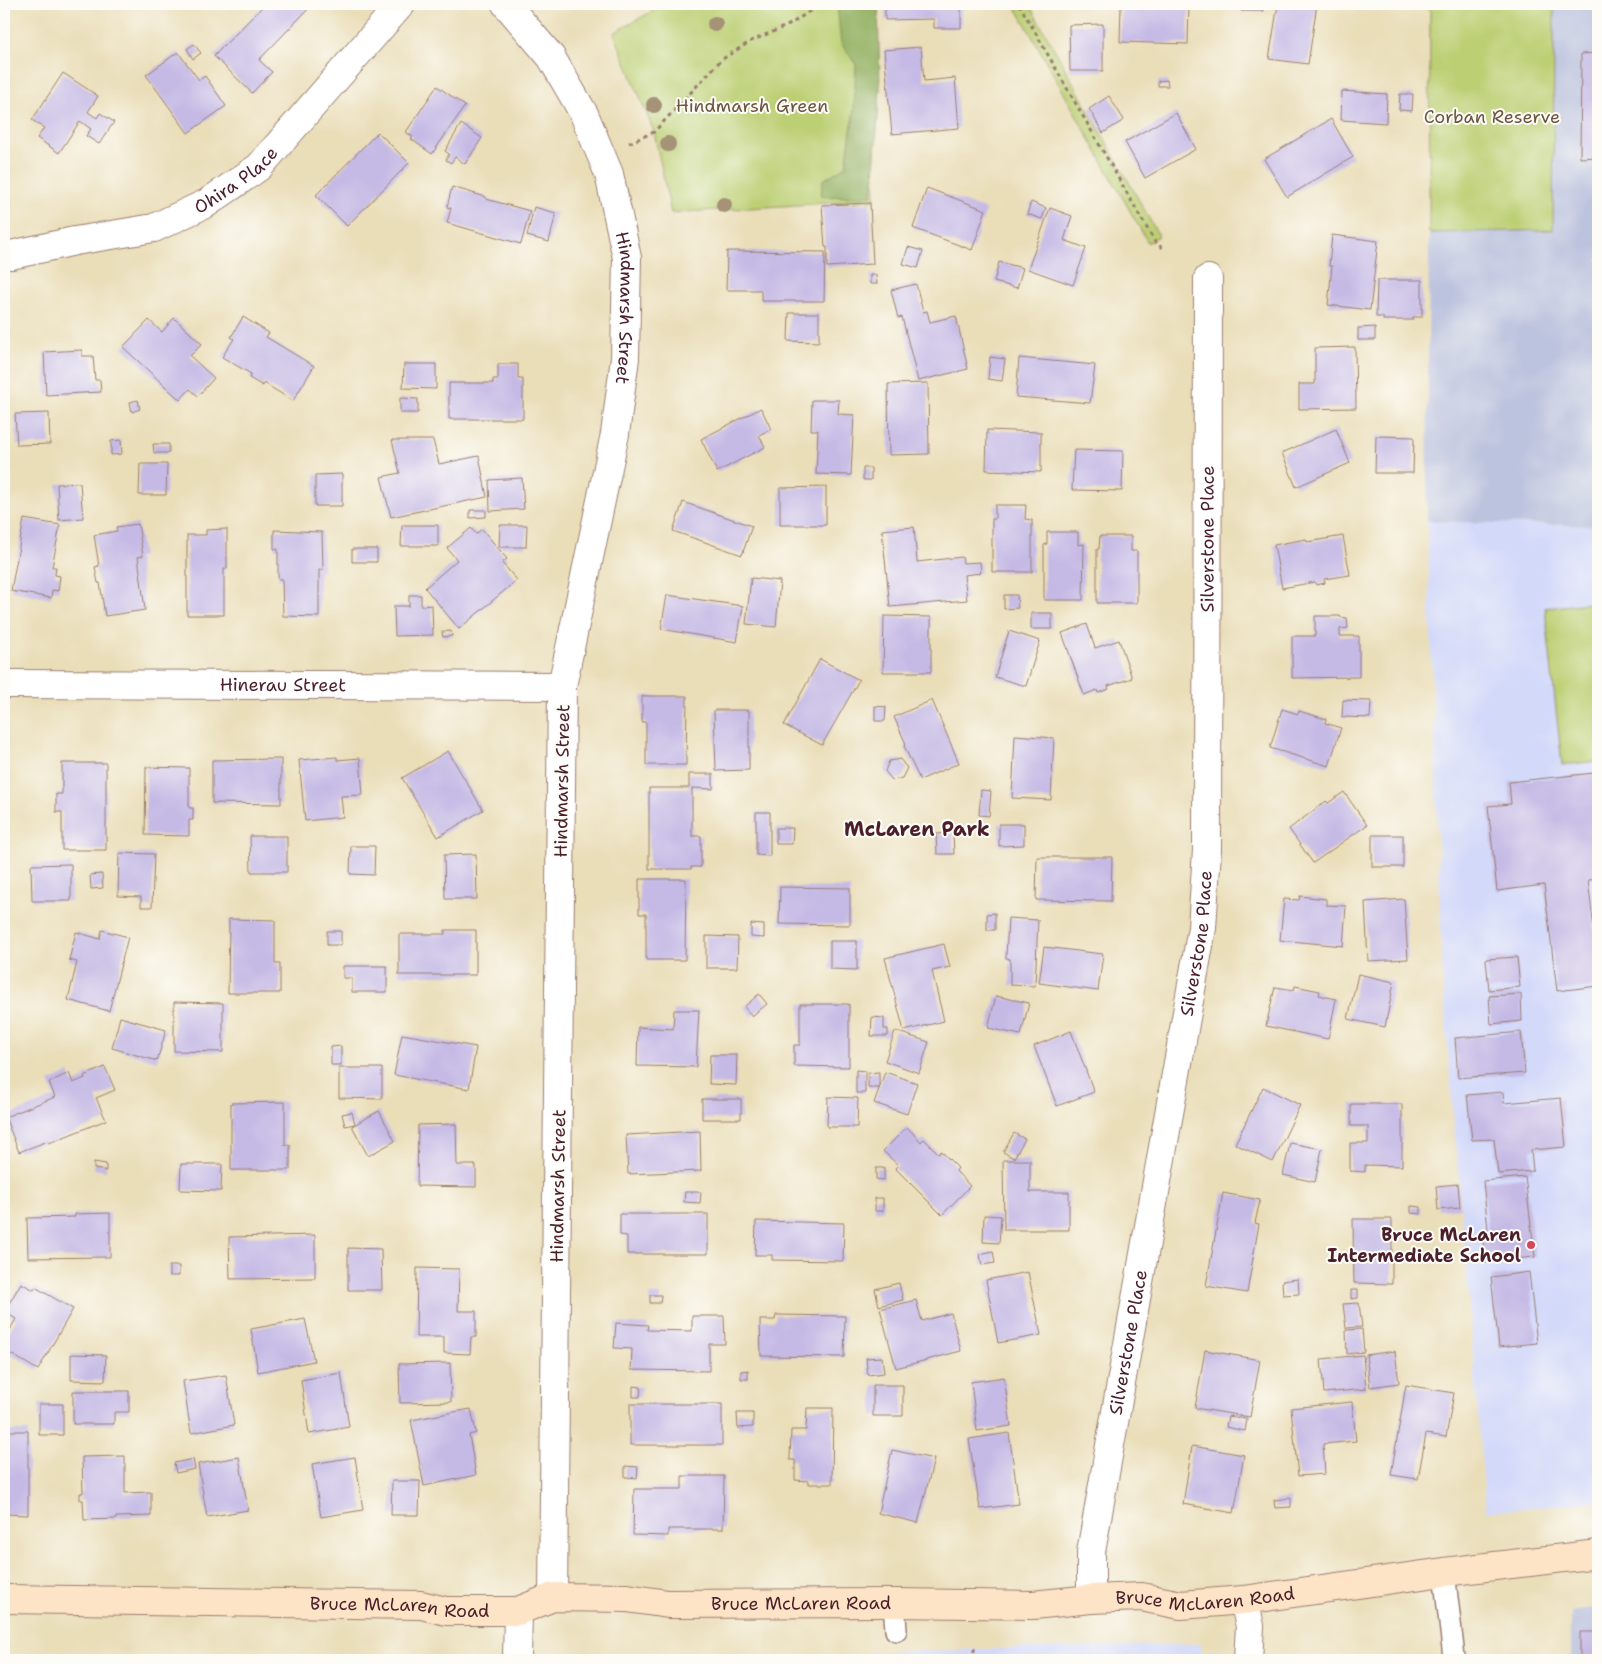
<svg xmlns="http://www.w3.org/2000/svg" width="1602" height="1664" viewBox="0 0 1602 1664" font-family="'Shantell Sans',sans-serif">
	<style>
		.built { fill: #d3d9f9 }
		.industrial { fill: #bcc3de }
		.green { fill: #bccf73; stroke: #83774f }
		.forest { fill: #95b265; stroke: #706848 }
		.building { fill: #c5bae5 }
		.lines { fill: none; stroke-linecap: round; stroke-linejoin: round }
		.service-casing { stroke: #9a7e72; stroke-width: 24 }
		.minor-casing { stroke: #9a7e72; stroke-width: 30 }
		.secondary-casing { stroke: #9a7e72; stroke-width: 30 }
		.path { stroke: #9a7e72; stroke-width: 3; stroke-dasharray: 4 4; stroke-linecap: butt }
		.service { stroke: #fff; stroke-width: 21 }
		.minor { stroke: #fff; stroke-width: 28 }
		.secondary { stroke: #fee4c6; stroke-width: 28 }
		.tree { fill: #a59277 }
		.poi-dot { fill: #d1495b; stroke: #fdfcf7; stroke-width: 2 }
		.labels { text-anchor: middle; stroke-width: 4; stroke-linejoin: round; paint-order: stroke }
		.park-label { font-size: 18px; fill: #6c5441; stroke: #fdfcf7 }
		.street-label { font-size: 18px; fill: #4a1f2b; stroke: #fdfcf7 }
		.poi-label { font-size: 18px; font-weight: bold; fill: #4a1f2b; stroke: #fdfcf7; text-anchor: end }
		.quarter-label { font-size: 20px; font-weight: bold; fill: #4a1f2b; stroke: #fdfcf7 }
	</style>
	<rect width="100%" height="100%" fill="#fdfcf7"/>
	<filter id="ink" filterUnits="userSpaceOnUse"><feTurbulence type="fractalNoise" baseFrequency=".02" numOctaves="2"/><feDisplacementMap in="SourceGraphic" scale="10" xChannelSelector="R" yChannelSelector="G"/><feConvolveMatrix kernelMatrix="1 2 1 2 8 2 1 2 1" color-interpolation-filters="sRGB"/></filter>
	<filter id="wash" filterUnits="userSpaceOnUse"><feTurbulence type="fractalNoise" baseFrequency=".0096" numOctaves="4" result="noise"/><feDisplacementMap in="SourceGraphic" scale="20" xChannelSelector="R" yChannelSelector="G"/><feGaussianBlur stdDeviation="1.12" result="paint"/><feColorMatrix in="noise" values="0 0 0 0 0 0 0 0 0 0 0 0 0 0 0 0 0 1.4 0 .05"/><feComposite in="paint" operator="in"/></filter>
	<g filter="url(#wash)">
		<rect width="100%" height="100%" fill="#eadeb9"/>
		<path class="built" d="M1427,521L1598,526V1501L1486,1512L1443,990Z
			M1201,1644L1202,1660H870V1652Z"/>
		<path class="industrial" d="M1554,4H1598V526L1427,521L1429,233L1553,229Z
			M1598,1608V1660H1571V1612Z"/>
		<path class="green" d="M665,4H872L875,200L671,213L654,132L614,33Z
			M1014,4H1029L1159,236L1148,243Z
			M1430,4H1554L1553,230L1429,233Z
			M1598,602V761L1562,765L1545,608Z"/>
		<path class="forest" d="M837,4H878L880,89L872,195L855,197L821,196L823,180L846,166L854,110L856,65L841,43Z"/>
		<g id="blocks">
			<path class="building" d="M265,4H313L259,60L272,72L252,93L214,56Z
				M885,4H961V28H934V19L885,20Z
				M1159,4H1189L1188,44L1120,42L1121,5L1159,6Z
				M1241,4H1263V11H1241Z
				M1278,4H1317L1308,64L1269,59Z
				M1103,24V71H1070L1069,25Z
				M194,44L201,53L193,59L187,49Z
				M921,47L924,81L955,78L959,128L892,134L884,50Z
				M178,52L199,80L205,76L226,106L188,133L146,75Z
				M1598,53V157L1580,158L1581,54Z
				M63,73L98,96L88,112L97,118L100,113L114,122L99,144L86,136L91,129L80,121L59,153L37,138L44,128L32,120Z
				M1167,80L1168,86H1158V81Z
				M437,86L465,106L432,154L411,139L413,137L406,132Z
				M1342,91L1387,94L1386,123L1341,120Z
				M1400,94H1413L1412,111L1399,110Z
				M1109,96L1124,120L1103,133L1089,109Z
				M1176,113L1196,149L1145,178L1125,142Z
				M1331,119L1353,157L1287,197L1264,159Z
				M461,124L482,138L465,164L455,157L451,163L446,160L449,154L445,151Z
				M378,132L409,163L347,226L316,195Z
				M452,187L486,197V199L530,211L521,244L447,223L451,208L447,207Z
				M927,188L986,210L972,250L913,228Z
				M1031,202L1046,208L1042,219L1027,214Z
				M870,203L873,264L827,267V247H825L822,205Z
				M534,207L556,213L549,242L527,236Z
				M1050,208L1072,216L1064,240L1086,248L1073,285L1028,269Z
				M1332,235L1378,241L1370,310L1328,305L1332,266H1329Z
				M908,247L923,251L918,268L903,264Z
				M727,251L825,252L824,301H761V290H726Z
				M999,262L1023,268L1017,288L994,282Z
				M870,275H876L877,284H870Z
				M1377,280H1422V317H1413V320H1383V317H1376Z
				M916,284L923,312L927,311L930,322L956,316L968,369L918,381L902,317L898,318L891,290Z
				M789,313H819V342L788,341Z
				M243,317L269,333L266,337L314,366L293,401L264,383L263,386L249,378L251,374L222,357L234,339L231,337Z
				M174,318L202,344L190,356L214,378L198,396L190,389L180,400L123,347L149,320L162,332Z
				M1375,327V340H1358V328Z
				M1355,347L1356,408L1299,409V384H1315V348Z
				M82,350V356H93L95,380H100L101,392L46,395L44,352Z
				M990,357L1005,359L1002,381L988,379Z
				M1019,358L1095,365L1090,403L1016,397Z
				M404,364H436V389L403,388Z
				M498,364H518V379H523V419H449V383H493V379H498Z
				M928,383L929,454L889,455L888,384Z
				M400,398L418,399V413H400Z
				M138,400L140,409L132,412L130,402Z
				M812,400H839L838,414L854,415L851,475L816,474L818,430H811Z
				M761,408L771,429L759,435L765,447L717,472L701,439Z
				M49,413L50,444L17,445L15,414Z
				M1336,429L1350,463L1296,487L1282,453Z
				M987,430L1041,432V472L986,470Z
				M1376,436L1414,437L1413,473H1375Z
				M121,440L122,454L111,455V441Z
				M392,440H433L439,464L479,456L487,497L391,517L381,477L400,473Z
				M153,444H169V453H154Z
				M1074,450L1123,451L1122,491L1072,490Z
				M140,464H167L166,495H139Z
				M863,468H871V480H863Z
				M342,474V506H315V475Z
				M522,478L524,509L490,511L489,480Z
				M80,483L83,518L59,520L57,484Z
				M826,487V525H780V488Z
				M683,502L752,526L742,555L673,531Z
				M995,505H1026L1025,519L1032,520V572H992V519H995Z
				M470,510H486V517L470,518Z
				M24,519L60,525L52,567H56L55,575L60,576L58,591L52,590L51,598L11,591Z
				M138,524L143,556L138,557L145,610L105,616L100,583H98L95,567L99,566L94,535L117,531L116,527Z
				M402,525H438V546H401Z
				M500,525H527L526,547H499Z
				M914,527L917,562L962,557L963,563L980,562L981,573L964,575L967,600L890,607L882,530Z
				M471,528L476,534L482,529L507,559L502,563L517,580L459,629L425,588L457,560L447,548Z
				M227,529V569H224V615H187V535H206V530Z
				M274,530L322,532L323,570H319V617L283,616L282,579H278V549H274Z
				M1047,532H1078V545L1084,544L1083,600H1044V545L1047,544Z
				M1100,536H1131V551H1137V603H1097V549H1099Z
				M1343,536L1350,575L1324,579L1325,583L1316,585L1315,582L1282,588L1274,545L1306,539L1307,542Z
				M352,549H377V562H352Z
				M751,578L780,581L776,627L746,624Z
				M409,595H421V606L432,605L433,635L395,636L394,606H409Z
				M667,595L743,606L737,642L661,629Z
				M1004,595H1017L1018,608L1004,609Z
				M1031,613H1052V629H1031Z
				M884,616L931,617V672H883Z
				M1315,616H1340V617L1347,618L1348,628L1340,629V636H1359V677L1292,678V636H1315Z
				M1087,624L1095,648L1119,640L1132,678L1108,686L1109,689L1098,693L1097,690L1084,695L1062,633Z
				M451,631L452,636L443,637L442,632Z
				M1009,631L1040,641L1026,686L995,677Z
				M820,659L859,680L822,745L784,725Z
				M642,696H687L686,765H646V722H642Z
				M932,700L959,763L920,780L904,746L906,744L894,717Z
				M1343,700L1371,701L1370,718L1342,717Z
				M875,706L886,707L885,721H875Z
				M1282,709L1298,714L1299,711L1326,719L1325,723L1341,728L1329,766L1270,748Z
				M714,710H749V770L716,771Z
				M1015,735L1054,738L1051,800L1012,798Z
				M448,751L483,810L438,837L402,778Z
				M337,757V760L360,758L363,795L341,796L343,817L305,821L299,760Z
				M281,759V804L212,803V760Z
				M900,759L907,768L902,778L892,780L885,771L889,761Z
				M62,763H106V850H62V812H56V794H62Z
				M146,767L189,768V808H193V820H189V836L145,835Z
				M1594,773L1598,814V879L1588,880L1598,962V986L1557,991L1544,885L1497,891L1488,806L1511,804L1509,782Z
				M689,774H713V789L692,788V836H701V867H691V869H649V788H689Z
				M981,790L991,791L989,816L979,815Z
				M1344,792L1367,825L1313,863L1289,829L1326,801L1328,803Z
				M756,812H770V856L756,855Z
				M999,824H1024V845L999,846Z
				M776,828H793L792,844H776Z
				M953,833L954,854H937L936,834Z
				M1372,835H1403V867H1372Z
				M250,836H287V872H251Z
				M351,846H375L374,875L350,874Z
				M119,853L154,854L152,907H141V897L118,896Z
				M476,854L477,899H445L444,855Z
				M1037,857H1112L1111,901L1036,900Z
				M71,864V901H32L31,865Z
				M102,874L103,888L91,889L90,875Z
				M639,879H686L685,960H646V914H639Z
				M780,887L850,888V925L779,924Z
				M1300,896L1326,899V905L1346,906L1343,946L1280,940L1284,899L1299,900Z
				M1404,899L1408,959L1368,961L1365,902Z
				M995,913V930H987V914Z
				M1008,918L1038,920L1035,986L1010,985V959L1006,958Z
				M229,919L275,920V964H280V993H228Z
				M751,924L764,925V938L751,937Z
				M102,930L128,937L109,1011L68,1000L77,962L69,960L76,932L100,939Z
				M445,930H476V975H399V934H445Z
				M327,931H341V945H327Z
				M706,936L738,937L737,968H706Z
				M830,941H857V970L830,969Z
				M944,944L950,967L932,971L944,1021L904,1031L885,958Z
				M1044,947L1103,954L1098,991L1039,983Z
				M1517,957L1520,987L1489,990L1486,959Z
				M343,966H387V992H352V978H343Z
				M1358,974L1394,982L1385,1027L1348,1019Z
				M1295,986L1320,991L1319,995L1336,999L1328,1039L1266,1026L1275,987L1294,990Z
				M759,994L767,1004L752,1016L744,1007Z
				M1521,994L1522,1021L1491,1024L1489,996Z
				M996,996L1029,1003L1021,1035L988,1028Z
				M174,1002L223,1003V1052L174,1051Z
				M800,1004H849V1067L794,1066V1045H800Z
				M674,1010H699L696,1067L637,1066L638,1027L673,1029Z
				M120,1017L166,1030L157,1061L112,1048Z
				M872,1017L884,1018V1029H888V1036H871Z
				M895,1031L929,1042L919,1073L885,1061Z
				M1071,1031L1094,1092L1057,1106L1034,1046Z
				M1521,1032L1525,1073L1458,1078L1455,1038Z
				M402,1034L476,1047L469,1089L394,1075Z
				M341,1046V1065H331V1047Z
				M710,1055H737L736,1085L709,1084Z
				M105,1067L115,1090L96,1098L106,1120L49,1143L48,1141L19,1152L5,1117L55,1097L49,1082L69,1073L73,1083L85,1078L84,1076Z
				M339,1068H382V1099L339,1098Z
				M856,1070L865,1071V1093H856Z
				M879,1072V1088H868V1073Z
				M885,1072L917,1083L907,1114L874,1103Z
				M1263,1087L1300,1105L1273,1162L1235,1144Z
				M1503,1092L1504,1103L1561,1098L1566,1147L1531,1150L1533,1171L1498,1174L1494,1139L1472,1140L1467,1095Z
				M828,1097L858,1098L857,1127H827Z
				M702,1099H741V1119H702Z
				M285,1102V1145H290V1170H231V1103Z
				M1351,1104H1402V1166L1365,1165V1172L1350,1171V1143H1368V1126H1351Z
				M379,1111L395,1141L368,1156L352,1126Z
				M352,1112L355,1124L345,1126L342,1114Z
				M456,1124L457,1165H476V1187L417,1186L418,1125Z
				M907,1127L921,1142L924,1139L939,1154L941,1151L958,1168L956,1171L970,1186L942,1215L895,1168L898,1165L883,1151Z
				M700,1131L701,1171L628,1174L626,1135Z
				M1014,1133L1025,1139L1014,1158L1003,1152Z
				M1290,1143L1322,1149L1315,1182L1283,1175Z
				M1003,1160H1030V1192H1069V1230H1004Z
				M94,1162L106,1164V1171L94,1169Z
				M181,1164H222L221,1191L180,1190Z
				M876,1168H884V1180L876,1179Z
				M1525,1177L1535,1257L1485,1262L1483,1240L1489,1239L1483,1181Z
				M1458,1184L1460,1208L1438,1210L1436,1186Z
				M685,1192H701L700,1203L684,1202Z
				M1223,1193L1260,1200L1255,1223L1259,1224L1247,1293L1206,1286Z
				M875,1198H883V1211H875Z
				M1411,1206L1421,1207V1214L1411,1213Z
				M110,1213V1257L28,1258L27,1218L75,1217V1214Z
				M620,1214H708V1254H627V1236L620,1235Z
				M984,1215L1001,1216L999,1243L983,1242Z
				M1353,1219H1392V1284L1354,1283Z
				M756,1221L844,1223L843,1261L772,1260V1255H755Z
				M315,1235V1278L230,1279L229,1237Z
				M348,1248L381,1249L382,1290H348Z
				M993,1251L995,1263L982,1265L980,1254Z
				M169,1266H179V1276H169Z
				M417,1268L459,1269L458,1311H476V1337H471L470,1354L444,1353V1337H416Z
				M1028,1272L1041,1335L998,1343L986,1280Z
				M1529,1272L1537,1343L1499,1347L1491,1277Z
				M1298,1279L1299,1294L1283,1295L1282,1281Z
				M21,1283L34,1290L35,1287L73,1309L38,1370L4,1350V1340L16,1319L4,1312Z
				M899,1283L903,1300L879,1306L875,1289Z
				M1351,1290H1358V1298L1351,1299Z
				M650,1295H661L660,1303H650Z
				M916,1300L922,1321L951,1313L961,1351L896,1368L880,1309Z
				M1359,1303L1362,1327L1346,1328L1343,1304Z
				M776,1315L845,1316L844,1357L761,1356L760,1320H775Z
				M692,1316H724L725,1344H709V1371L631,1370L632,1349L614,1348L616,1323L648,1325L647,1330L692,1331Z
				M305,1319L314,1361L258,1372L251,1329Z
				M1362,1329L1364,1352L1347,1354L1346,1330Z
				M1205,1350L1260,1360L1250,1417L1195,1408Z
				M1395,1351L1399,1383L1370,1387L1366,1355Z
				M71,1354L106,1355L105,1381L71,1380Z
				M1363,1355L1366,1389L1324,1393L1321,1359Z
				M882,1357L884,1373L868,1375L866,1358Z
				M450,1363L451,1402L400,1403L399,1364Z
				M748,1370V1379H741V1371Z
				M341,1373L349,1427L309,1434L301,1380Z
				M226,1375L234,1425L191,1433L183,1381Z
				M1004,1377L1011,1426L977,1431L971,1382Z
				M873,1385H903V1416H873Z
				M1406,1385L1454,1393L1446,1437L1426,1434L1418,1479L1391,1475Z
				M633,1386L641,1387L640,1397H633Z
				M73,1391H129V1412H114V1424H73Z
				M1352,1402L1356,1441L1323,1444L1325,1474L1298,1476L1291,1408Z
				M39,1404H63V1435H39Z
				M630,1404H722V1445H630Z
				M807,1408H833L832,1484H809V1481L795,1480V1460H790L791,1430H806Z
				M471,1409L476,1433L469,1435L476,1475L424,1486L411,1420Z
				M737,1413H753V1427L738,1428Z
				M1228,1416L1247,1419L1245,1431L1226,1427Z
				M4,1431H28V1515L4,1514Z
				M1009,1433L1019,1504L980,1509L969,1439Z
				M1192,1446L1244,1455L1234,1513L1183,1504Z
				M892,1450L934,1459L918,1523L878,1513Z
				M125,1456V1493L151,1492V1516L116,1517V1519L84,1520L83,1500H80V1493H83L82,1457Z
				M239,1457L248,1510L207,1517L198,1464Z
				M355,1457L363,1510L321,1517L312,1464Z
				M193,1459L195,1469L176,1473L174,1463Z
				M625,1466L638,1467L637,1478L625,1477Z
				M682,1476H724L723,1529H668V1536L633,1535L634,1489H682Z
				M392,1481H420L419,1515H391Z
				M1291,1498V1507L1275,1508L1274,1500Z
				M1580,1632H1598V1660H1580Z"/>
		</g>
	</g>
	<g filter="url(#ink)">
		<use href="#blocks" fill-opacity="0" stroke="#9a7e72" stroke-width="1"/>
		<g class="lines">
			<g class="service-casing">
				<path id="service" d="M1444,1572L1454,1657
					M894,1603L896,1630"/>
			</g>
			<g class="minor-casing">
				<g id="minor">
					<path id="s1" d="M506,4L551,57L584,114L609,174L627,258L625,358L615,434L562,686L553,1597"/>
					<path id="s2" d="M11,255L75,241L154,228L207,203L259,167L401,4"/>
					<path id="s3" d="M4,684L562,686"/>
					<path id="s4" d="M1091,1599V1552L1202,928L1207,850L1208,279"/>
					<path d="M1244,1600L1250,1626L1248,1660"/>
					<path d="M517,1660L518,1611"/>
				</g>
			</g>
			<g class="secondary-casing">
				<g id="secondary">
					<path id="s5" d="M4,1599L421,1605L446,1611H518L553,1597L627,1598L668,1604L894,1603L1033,1605L1091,1599L1141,1597L1181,1605L1244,1600L1444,1572L1598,1554"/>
				</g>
			</g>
			<path class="path" d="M1019,4L1156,244L1163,248
				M629,143L654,132L721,60L751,41L791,24L820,4
				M974,1660V1647"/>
			<use href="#service" class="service"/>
			<use href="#minor" class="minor"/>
			<use href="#secondary" class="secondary"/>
		</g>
		<g class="tree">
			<circle cx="715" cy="24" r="8"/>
			<circle cx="654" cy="105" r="8"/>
			<circle cx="668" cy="144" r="8"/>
			<circle cx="724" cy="205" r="8"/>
		</g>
	</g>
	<circle class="poi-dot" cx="1531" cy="1245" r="5"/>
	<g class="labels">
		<g class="park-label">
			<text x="752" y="112">Hindmarsh Green</text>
			<text x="1492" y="123">Corban Reserve</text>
		</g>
		<g class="street-label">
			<text dy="6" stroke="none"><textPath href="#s2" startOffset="241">Ohira Place</textPath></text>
			<text dy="6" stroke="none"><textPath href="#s1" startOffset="336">Hindmarsh Street</textPath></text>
			<text dy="6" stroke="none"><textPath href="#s4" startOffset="1070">Silverstone Place</textPath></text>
			<text dy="6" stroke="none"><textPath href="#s3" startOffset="279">Hinerau Street</textPath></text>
			<text transform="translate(562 781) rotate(-89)" y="6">Hindmarsh Street</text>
			<text dy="6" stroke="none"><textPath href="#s4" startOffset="665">Silverstone Place</textPath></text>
			<text transform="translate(558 1186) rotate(-89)" y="6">Hindmarsh Street</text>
			<text dy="6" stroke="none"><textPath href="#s4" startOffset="260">Silverstone Place</textPath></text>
			<text dy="6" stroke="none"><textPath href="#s5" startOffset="1206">Bruce McLaren Road</textPath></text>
			<text dy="6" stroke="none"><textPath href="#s5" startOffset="801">Bruce McLaren Road</textPath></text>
			<text dy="6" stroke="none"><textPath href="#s5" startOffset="396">Bruce McLaren Road</textPath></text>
		</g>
		<g class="poi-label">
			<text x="1521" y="1241">Bruce McLaren<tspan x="1521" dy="21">Intermediate School</tspan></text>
		</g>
		<g class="quarter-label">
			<text x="917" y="836">McLaren Park</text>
		</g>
	</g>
	<rect width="1602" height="1664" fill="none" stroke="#fdfcf7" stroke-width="20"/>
</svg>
